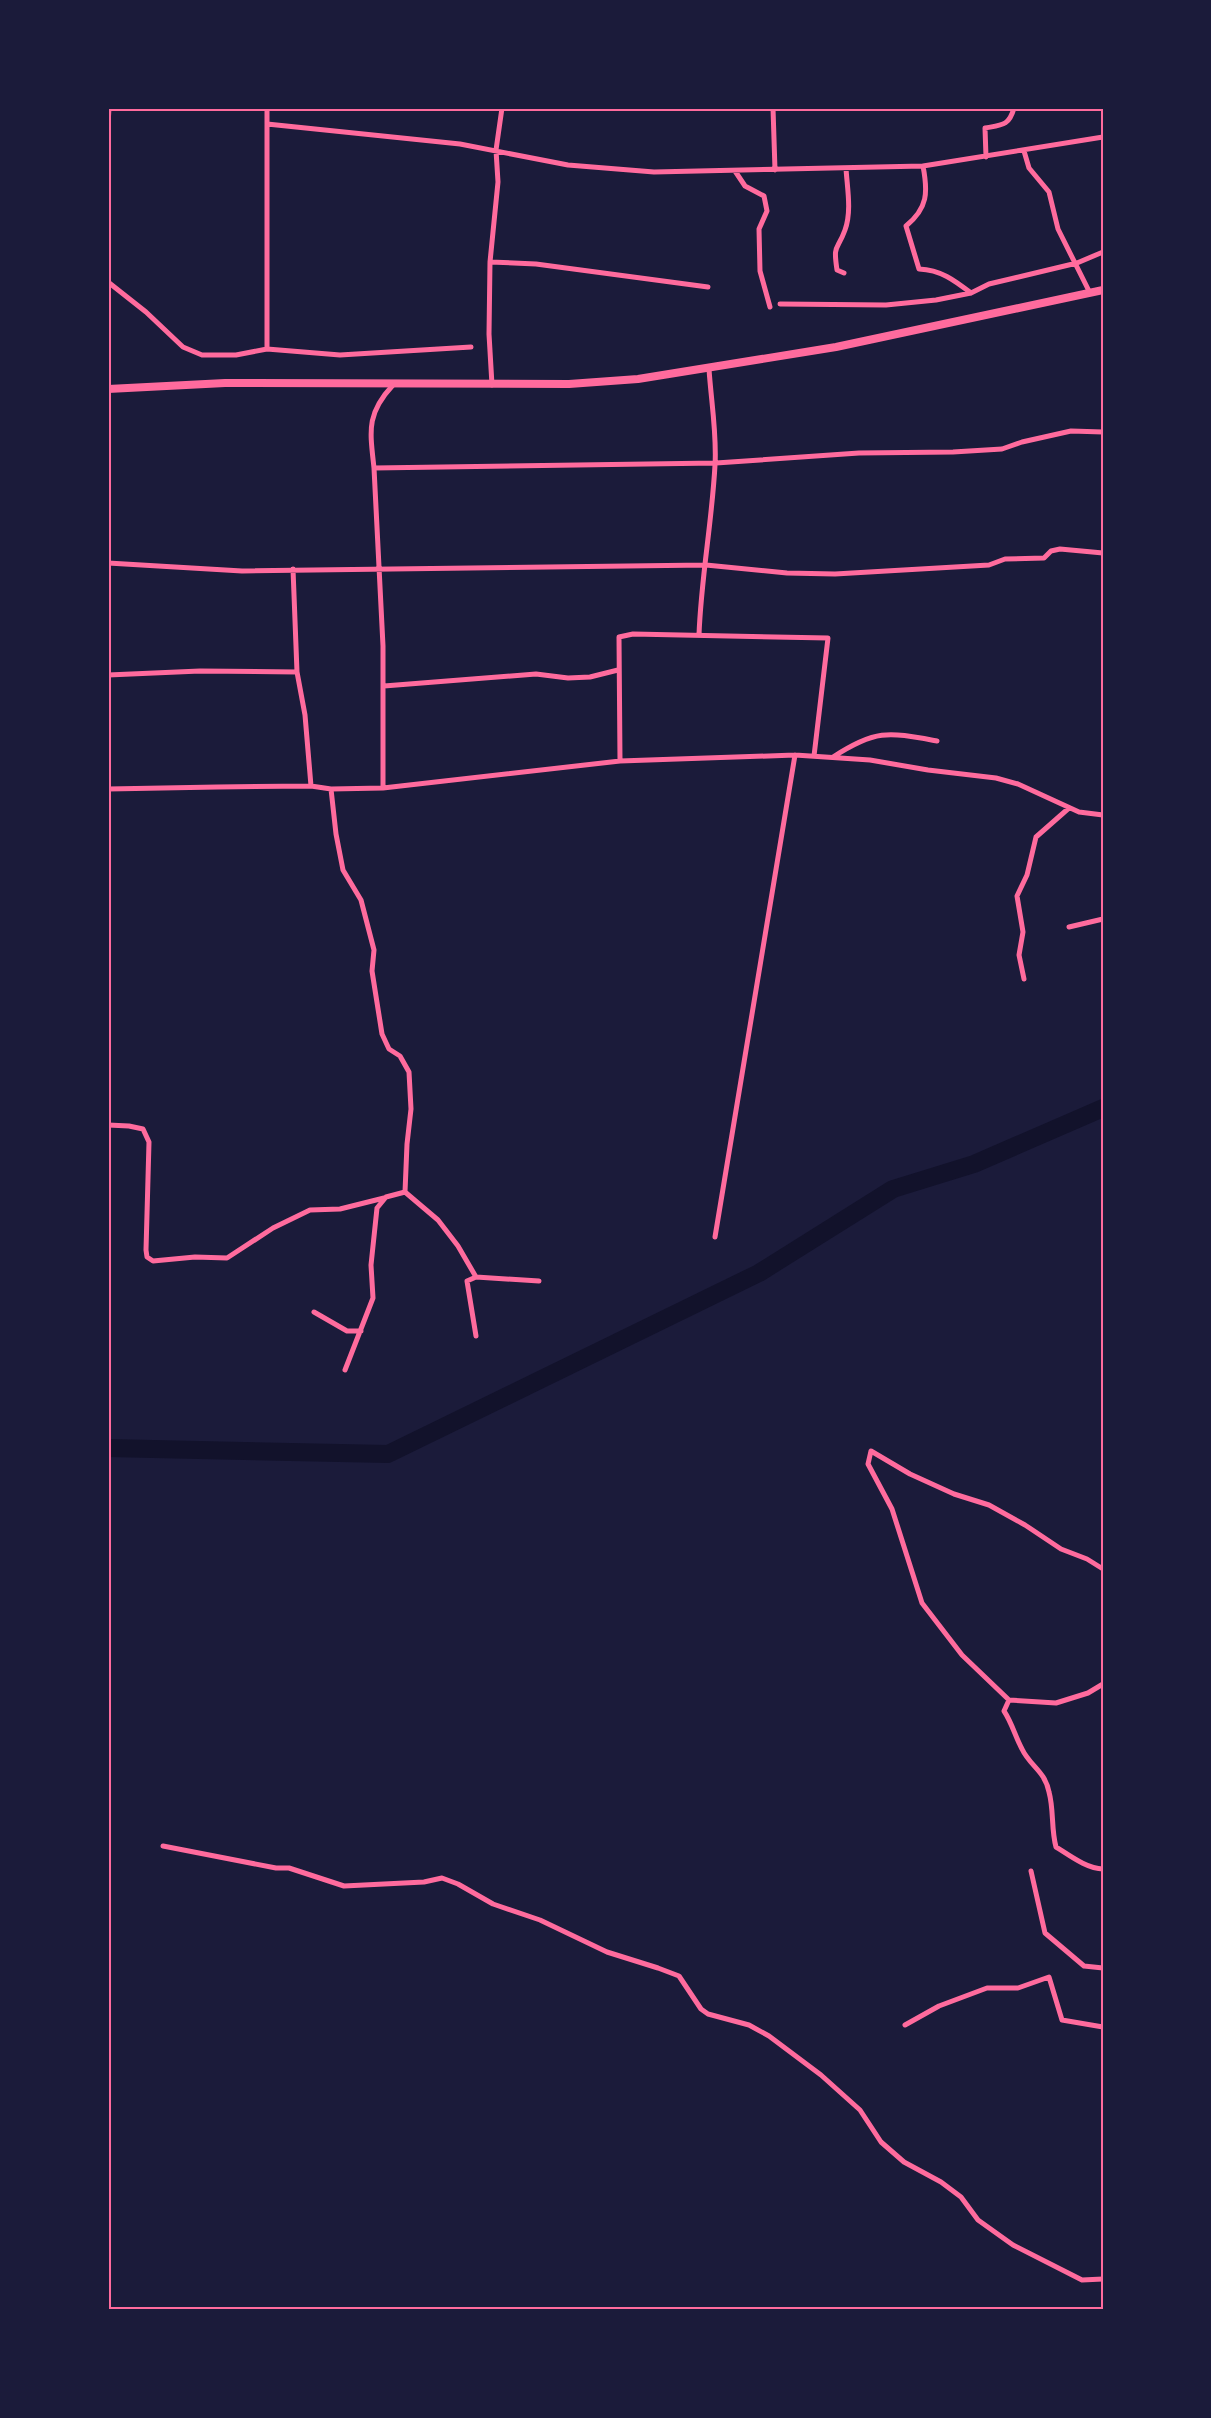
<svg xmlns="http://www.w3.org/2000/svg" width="1211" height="2418" viewBox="0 0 1211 2418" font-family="Signika,sans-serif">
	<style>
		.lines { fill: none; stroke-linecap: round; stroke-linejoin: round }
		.river { stroke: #12122b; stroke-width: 18 }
		.minor { stroke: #ff6b9d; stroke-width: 5 }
		.trunk { stroke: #ff6b9d; stroke-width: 8 }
		.neatline { fill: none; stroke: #ff6b9d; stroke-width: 2 }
	</style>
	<rect width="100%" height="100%" fill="#1b1b3a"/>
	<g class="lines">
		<path class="river" d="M108,1448L388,1454L759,1273L893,1189L974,1164L1103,1108"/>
		<path class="minor" d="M773,108L775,170
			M108,124L109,108
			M267,124L460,144L568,165L654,172L923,166L1103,137
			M1024,151L1029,168L1049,192L1058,229L1090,293
			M986,157L985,128C1002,125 1009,126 1014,108
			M923,166C928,192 928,208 906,226L919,269C941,270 954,280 971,293
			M735,171L745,186L764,196L767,211L759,229L760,271L770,307
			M490,262L536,264L708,287
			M844,273L837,270C833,243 837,252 845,230C852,211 847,187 846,168
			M108,282L146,312L183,347L202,355H236L267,349L340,355L471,347
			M780,304L886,305L936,300L971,293L989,284L1077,263L1103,252
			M267,349V108
			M492,385L489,334L490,262L498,182L496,150L502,108
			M374,468C370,431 366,414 393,385
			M108,563L242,571L706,565L787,573L835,574L989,565L1005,559L1044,558L1051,551L1060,549L1103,553
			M293,569L297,672L305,715L311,786
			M699,635C701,578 712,522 715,465C717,434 711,400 709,369
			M108,675L200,671L297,672
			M384,686L536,674L568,678L590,677L618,670
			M833,757C876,729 888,732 937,741
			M620,761L619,637L633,634L828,638L814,756
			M383,788V646L374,468L716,463L859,453L953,452L1002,449L1022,442L1071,431L1103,432
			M108,789L217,787L311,786L331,789L383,788L620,761L795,755L870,760L928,770L996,778L1018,784L1079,812L1103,815
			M331,789L336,834L343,870L361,900L374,950L372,971L382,1034L389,1049L400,1056L409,1072L411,1109L407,1144L405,1192L386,1197L377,1208L371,1265L373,1298L345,1370
			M1069,927L1103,919
			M1024,979L1019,955L1023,932L1017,896L1027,875L1036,837L1069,808
			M108,1125L129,1126L143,1129L149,1142L146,1250L147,1257L153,1261L195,1257L227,1258L273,1228L310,1210L340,1209L384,1198
			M405,1192L438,1220L458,1246L476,1277L539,1281
			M715,1237L795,755
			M476,1277L467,1281L476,1336
			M314,1312L347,1331H361
			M1103,1569L1087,1559L1061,1549L1025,1525L989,1505L954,1494L910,1474L871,1451L868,1464L892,1509L922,1603L962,1655L1009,1700L1056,1703L1088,1693L1103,1684
			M1009,1700L1004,1711C1012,1723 1015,1736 1022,1749C1030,1766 1045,1771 1049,1792C1054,1810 1051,1829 1056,1847C1069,1855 1087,1869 1103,1869
			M163,1846L276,1868H289L344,1886L424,1882L442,1878L458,1884L493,1904L540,1920L607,1952L658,1968L679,1976L701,2009L708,2014L749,2025L769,2036L821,2075L860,2110L881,2142L904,2162L941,2182L961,2197L978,2220L1013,2245L1082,2280L1103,2279
			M1031,1871L1045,1933L1084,1966L1103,1968
			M905,2025L939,2006L987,1988H1018L1049,1977L1062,2020L1103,2027"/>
		<path class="trunk" d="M108,389L225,383L569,384L638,379L836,347L1103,290"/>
	</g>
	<rect width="1211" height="2418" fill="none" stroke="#1b1b3a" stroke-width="219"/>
	<rect x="110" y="110" width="992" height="2198" class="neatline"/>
</svg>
